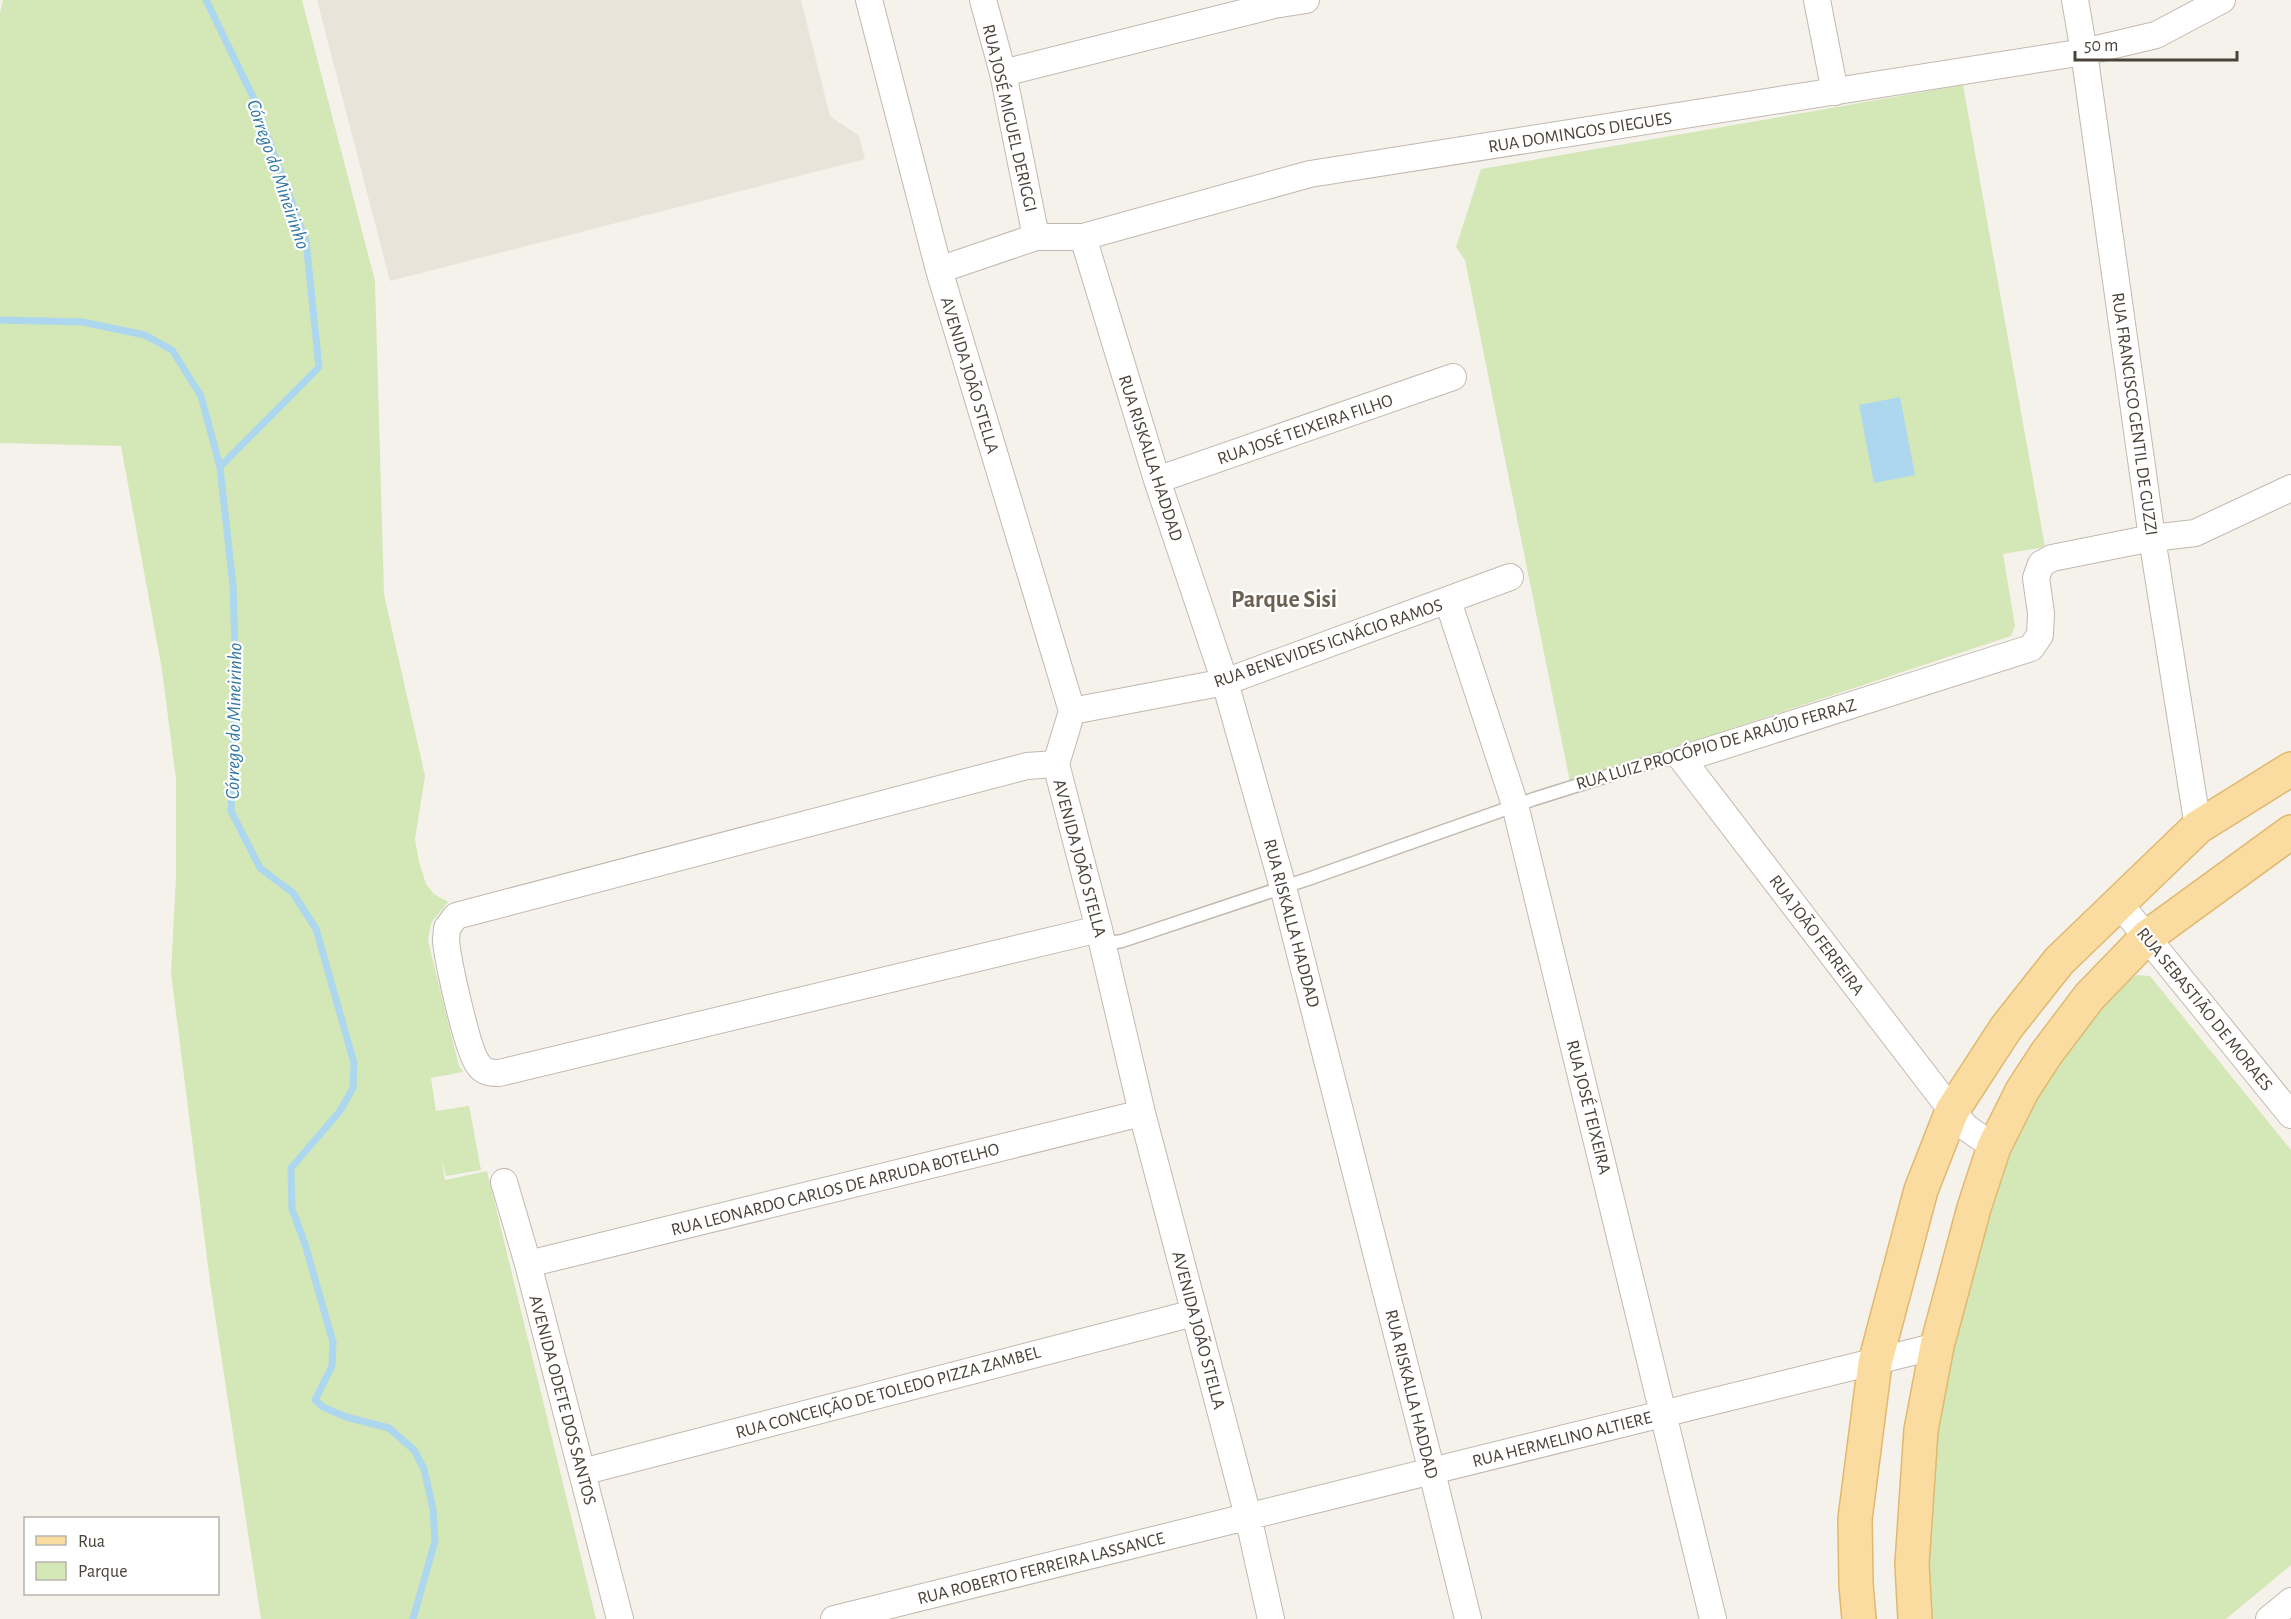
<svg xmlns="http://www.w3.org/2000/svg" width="2291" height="1619" viewBox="0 0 2291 1619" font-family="'Alegreya Sans',sans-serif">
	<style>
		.residential { fill: #e9e4da }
		.green { fill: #d4e7b7 }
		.water { fill: #acd7ee }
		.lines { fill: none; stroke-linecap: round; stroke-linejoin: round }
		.stream { stroke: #acd7ee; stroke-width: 7 }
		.service-casing { stroke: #c1b9af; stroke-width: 15 }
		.minor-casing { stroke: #c1b9af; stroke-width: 28 }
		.primary-casing { stroke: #e0b870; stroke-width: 36 }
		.service { stroke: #fff; stroke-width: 12 }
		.minor { stroke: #fff; stroke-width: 26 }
		.primary { stroke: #fadca0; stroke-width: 33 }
		.labels { text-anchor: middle; stroke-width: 4.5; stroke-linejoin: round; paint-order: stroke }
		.street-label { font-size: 18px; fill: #4a433a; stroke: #fff }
		.water-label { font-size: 20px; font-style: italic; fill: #3278a3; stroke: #fff }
		.district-label { font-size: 24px; font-weight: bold; fill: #6c6051; stroke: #fff }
	</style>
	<rect width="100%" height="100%" fill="#f5f2ec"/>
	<path class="residential" d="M317,0H801L830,116L859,136L865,159L390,281Z"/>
	<path class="green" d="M3,0H302L375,281L384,594L425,776L415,839L419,862L426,884L434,894L448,902L431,923L428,941L459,1066L463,1072L431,1078L436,1111L469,1106L481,1170L446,1176L442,1160L445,1180L487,1171L596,1619H261L210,1282L171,973L176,877V779L162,670L121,446L0,443V13Z
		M1963,85L2045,547L2003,554L2015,626L2011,636L1570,782L1465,260L1456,247L1481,169Z
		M2137,975L2150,976L2291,1150V1565L2226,1619H1932C1911,1488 1949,1338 1991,1214C2000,1186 2007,1155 2020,1129C2038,1093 2065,1054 2090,1023C2105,1004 2116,988 2137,975Z"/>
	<path class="water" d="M1900,397L1915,475L1874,483L1859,405Z"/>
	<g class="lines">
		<path class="stream" d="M206,0L253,97L306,241L319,367L220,467L233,585L236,683L231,811L260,868L293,893L316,929L354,1063L353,1088L340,1111L291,1168L292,1209L305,1244L333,1342L332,1366L315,1400L323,1407L346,1417L389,1428L414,1450L424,1469L433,1509L435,1541L413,1619
			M0,320L82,322L145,335L172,350L201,396L220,467"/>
		<g class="service-casing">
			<path id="service" d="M1103,944L1122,941L1311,878L1534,799L1661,759H1682"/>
		</g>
		<g class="minor-casing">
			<path id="minor" d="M869,0L939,270L1072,711L1056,764L1099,929L1142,1113L1248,1516L1271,1619
				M983,0L1003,73L1036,237
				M1817,0L1835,92
				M2075,0L2084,52L2152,538L2198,827
				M1003,73L1274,5L1306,0
				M1083,237L1157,480L1225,682L1283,887L1432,1472L1468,1619
				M939,270L1036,237H1083L1310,174L2084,52L2156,35L2222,0
				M1157,480L1453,377
				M1448,601L1515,805L1713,1619
				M1072,711L1225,682L1510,577
				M1056,764L1027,766L456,916L447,928L446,941C448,961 467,1050 478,1064C483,1072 490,1073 499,1073L1099,929
				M2119,903L2291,1115
				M1994,1147L1967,1128L1952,1111L1682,759L2031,648L2040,635L2041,613L2036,578L2041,564L2052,558L2152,538L2195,533L2291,488
				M504,1182L528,1264L620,1619
				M528,1264L1142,1113
				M582,1472L1194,1313
				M834,1619L1937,1346
				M2269,1619L2291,1601"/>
		</g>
		<g class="primary-casing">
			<path id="primary" d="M1859,1619L1856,1584L1855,1519L1875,1363L1921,1190L1952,1111L2006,1028L2059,961L2198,827L2291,769
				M1915,1619L1912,1564L1921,1430L1937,1346L1974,1208L1994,1147L2022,1091L2046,1054L2089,997L2147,937L2291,832"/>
		</g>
		<use href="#service" class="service"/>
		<use href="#minor" class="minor"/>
		<use href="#primary" class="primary"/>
	</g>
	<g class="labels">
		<g class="street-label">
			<text transform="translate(1010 118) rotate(77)" y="6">RUA JOSÉ MIGUEL DERIGGI</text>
			<text transform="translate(1580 132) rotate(-9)" y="6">RUA DOMINGOS DIEGUES</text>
			<text transform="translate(970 375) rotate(73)" y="6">AVENIDA JOÃO STELLA</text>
			<text transform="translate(2135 414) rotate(82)" y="6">RUA FRANCISCO GENTIL DE GUZZI</text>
			<text transform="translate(1305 429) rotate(-19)" y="6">RUA JOSÉ TEIXEIRA FILHO</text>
			<text transform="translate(1151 458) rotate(72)" y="6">RUA RISKALLA HADDAD</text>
			<text transform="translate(1328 643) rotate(-19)" y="6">RUA BENEVIDES IGNÁCIO RAMOS</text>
			<text transform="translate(1716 744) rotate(-16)" y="6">RUA LUIZ PROCÓPIO DE ARAÚJO FERRAZ</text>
			<text transform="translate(1080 858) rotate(75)" y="6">AVENIDA JOÃO STELLA</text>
			<text transform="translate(1292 923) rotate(75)" y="6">RUA RISKALLA HADDAD</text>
			<text transform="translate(1817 935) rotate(53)" y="6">RUA JOÃO FERREIRA</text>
			<text transform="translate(2205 1009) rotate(51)" y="6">RUA SEBASTIÃO DE MORAES</text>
			<text transform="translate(1589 1107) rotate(76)" y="6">RUA JOSÉ TEIXEIRA</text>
			<text transform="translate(835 1189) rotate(-14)" y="6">RUA LEONARDO CARLOS DE ARRUDA BOTELHO</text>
			<text transform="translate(1199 1330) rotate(75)" y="6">AVENIDA JOÃO STELLA</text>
			<text transform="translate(888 1392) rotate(-15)" y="6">RUA CONCEIÇÃO DE TOLEDO PIZZA ZAMBEL</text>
			<text transform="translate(1412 1394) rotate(76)" y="6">RUA RISKALLA HADDAD</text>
			<text transform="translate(563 1400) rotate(75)" y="6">AVENIDA ODETE DOS SANTOS</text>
			<text transform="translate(1562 1439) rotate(-14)" y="6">RUA HERMELINO ALTIERE</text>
			<text transform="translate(1041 1568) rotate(-14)" y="6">RUA ROBERTO FERREIRA LASSANCE</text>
		</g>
		<g class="water-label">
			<text transform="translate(279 174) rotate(71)" y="7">Córrego do Mineirinho</text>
			<text transform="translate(233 721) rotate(-89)" y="7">Córrego do Mineirinho</text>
		</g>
		<g class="district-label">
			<text x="1284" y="607">Parque Sisi</text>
		</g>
	</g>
	<rect x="24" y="1517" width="195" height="78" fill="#ffffff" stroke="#b7b4b0" stroke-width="1.5"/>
	<rect x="36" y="1536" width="30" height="9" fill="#fadca0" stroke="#b7b4b0" stroke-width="1.5"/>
	<text x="78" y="1547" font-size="18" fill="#4a433a">Rua</text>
	<rect x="36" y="1562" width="30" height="18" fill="#d4e7b7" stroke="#b7b4b0" stroke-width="1.5"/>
	<text x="78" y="1577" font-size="18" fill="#4a433a">Parque</text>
	<path d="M2075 51v9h162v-9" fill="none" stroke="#4a433a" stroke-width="3"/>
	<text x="2084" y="51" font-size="18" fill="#4a433a" stroke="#ffffff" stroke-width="4.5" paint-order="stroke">50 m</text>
</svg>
